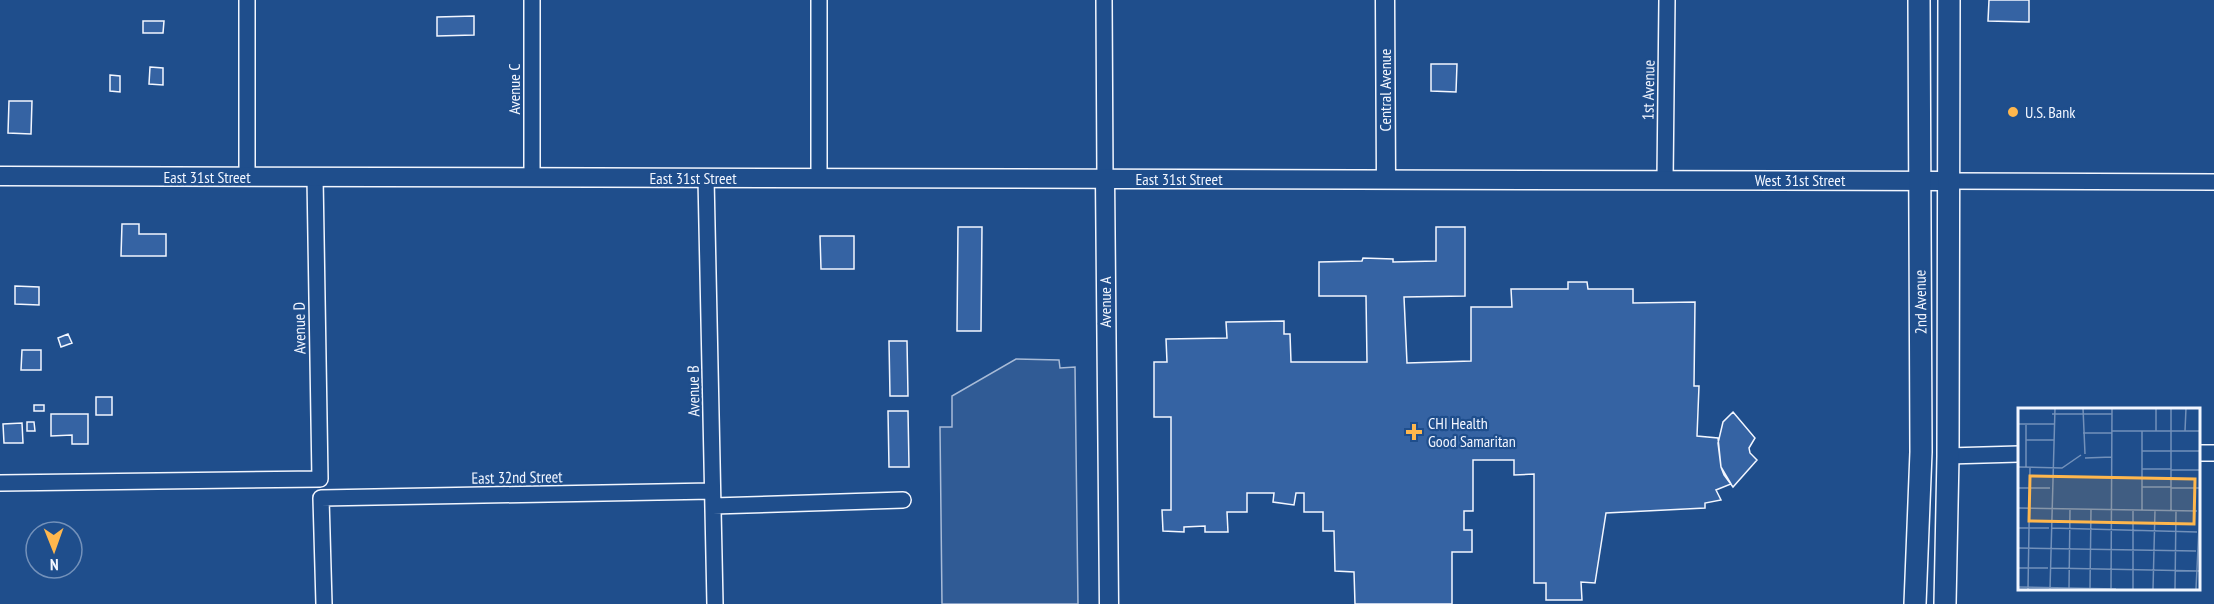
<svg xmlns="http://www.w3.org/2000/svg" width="2214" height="604" viewBox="0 0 2214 604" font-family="'PT Sans Narrow',sans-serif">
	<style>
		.parking { fill: #305b95; stroke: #a8bbd7; stroke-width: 1.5 }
		.building { fill: #3563a3; stroke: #f2f6ff; stroke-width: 1.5 }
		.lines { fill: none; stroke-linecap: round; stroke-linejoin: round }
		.minor-casing { stroke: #f2f6ff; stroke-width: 18 }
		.tertiary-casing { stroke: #f2f6ff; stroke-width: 21 }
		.secondary-casing { stroke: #f2f6ff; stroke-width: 24 }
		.minor { stroke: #1f4e8c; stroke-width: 15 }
		.tertiary { stroke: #1f4e8c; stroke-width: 18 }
		.secondary { stroke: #1f4e8c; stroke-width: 21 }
		.poi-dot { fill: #ffb74d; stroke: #1f4e8c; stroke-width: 2 }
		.labels { text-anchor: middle; stroke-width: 4.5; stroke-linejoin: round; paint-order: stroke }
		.street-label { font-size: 16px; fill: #f2f6ff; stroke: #1f4e8c }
		.poi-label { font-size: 16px; fill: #f2f6ff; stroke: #1f4e8c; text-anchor: start }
		.inset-road { fill: none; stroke: #7391ba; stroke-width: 1.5 }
		.view { fill: #ffb74d; fill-opacity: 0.15; stroke: #ffb74d; stroke-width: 3 }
		.inset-edge { fill: none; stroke: #f2f6ff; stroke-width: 3 }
	</style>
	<rect width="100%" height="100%" fill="#1f4e8c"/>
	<path class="parking" d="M1016,359L1059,360L1060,368L1075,367L1078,604H942L940,427H952V396Z"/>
	<path class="building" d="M1989,0H2029V22L1988,21Z
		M474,16V35L437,36V17Z
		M143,21H164L163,33H143Z
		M1431,64H1457L1456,92L1431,91Z
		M150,67L163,68V85L149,84Z
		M110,75L120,76V92L110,91Z
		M9,101H32L31,134L8,133Z
		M122,224H139V234H166V256H121Z
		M958,227H982L981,331H957Z
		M1436,227H1465V296L1404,297L1407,363L1471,361V307H1512L1511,289H1568V282H1587L1588,289H1633V303L1695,302L1694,386H1699L1697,436L1718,438L1721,467L1731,484L1716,490L1721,500L1705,503V508L1606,513L1595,583L1581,582L1582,600H1546V583H1534V474L1514,475V460H1473V511H1464V530H1472V552H1452V604H1355L1354,572L1335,571L1334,531H1323V512H1304V493H1296L1294,505L1273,502L1274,493H1247V512H1227L1228,532H1205V526L1184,527V532L1163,531L1162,510H1171V417H1154V362H1167L1166,339L1227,338L1226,322L1284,321V334H1290L1291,362H1367L1366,296H1319V262L1362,261L1363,258L1393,259V262L1436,261Z
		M820,236H854V269H821Z
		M15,286L39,287V305L15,304Z
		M68,334L72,343L61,347L58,338Z
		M889,341H907L908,396H890Z
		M22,350H41V370H21Z
		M96,397H112V415H96Z
		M34,405H44V411H34Z
		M888,411H908L909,467H889Z
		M1733,412L1755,438L1749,448L1750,453L1757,460L1733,487L1724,475L1721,467L1718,443L1723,422Z
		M51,414H88V444H72V435L51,436Z
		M27,422H34L35,431H27Z
		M22,423L23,443H4L3,424Z"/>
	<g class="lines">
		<g class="minor-casing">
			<path id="minor" d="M1104,0L1105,179
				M247,177V0
				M532,177V0
				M706,178L715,604
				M819,178V0
				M1665,180L1667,0
				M1948,181L2214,182
				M2198,453H2214
				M1948,456L2019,454
				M0,483L320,479L315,177
				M713,506L903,500
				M324,604L321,498L712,491"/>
		</g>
		<g class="tertiary-casing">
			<path id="tertiary" d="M1385,0L1386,179
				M0,176L1948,181
				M1105,179L1109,604"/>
		</g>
		<g class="secondary-casing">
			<path id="secondary" d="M1915,604L1921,452L1919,0
				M1945,604L1948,456L1949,0"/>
		</g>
		<use href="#minor" class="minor"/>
		<use href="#tertiary" class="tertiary"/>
		<use href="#secondary" class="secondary"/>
	</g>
	<g class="poi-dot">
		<circle cx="2013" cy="112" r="6"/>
		<path d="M1411 423h6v6h6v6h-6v6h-6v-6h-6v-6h6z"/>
	</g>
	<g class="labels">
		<g class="street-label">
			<text transform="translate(514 89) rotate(-90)" y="6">Avenue C</text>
			<text transform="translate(1385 90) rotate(-90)" y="6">Central Avenue</text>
			<text transform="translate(1648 90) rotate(-89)" y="6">1st Avenue</text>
			<text x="207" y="183">East 31st Street</text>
			<text x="693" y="184">East 31st Street</text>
			<text x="1179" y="185">East 31st Street</text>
			<text x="1800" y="186">West 31st Street</text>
			<text transform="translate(1105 302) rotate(-90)" y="6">Avenue A</text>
			<text transform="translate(1920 302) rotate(-91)" y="6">2nd Avenue</text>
			<text transform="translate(299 328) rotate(-91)" y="6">Avenue D</text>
			<text transform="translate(693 391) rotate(-91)" y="6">Avenue B</text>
			<text transform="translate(517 477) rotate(-1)" y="6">East 32nd Street</text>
		</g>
		<g class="poi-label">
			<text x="2025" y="118">U.S. Bank</text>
			<text x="1428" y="429">CHI Health<tspan x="1428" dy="18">Good Samaritan</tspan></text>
		</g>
	</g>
	<g transform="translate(2018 408)">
		<rect width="182" height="182" fill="#1f4e8c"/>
		<path class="inset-road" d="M65,0L67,46M34,6H94M0,16H37M94,23H182M138,23V0M167,23L168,0M65,25H94M8,32H36M124,43H182M67,50L94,49M0,59L44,60L63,47M8,60V17M124,61H153M153,62H182M124,79H153V0M0,80H32M0,100L179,103M124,102V23M153,103V80H182M0,120H31M33,120L179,124M0,140L178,143M0,160H30M33,160L182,163M0,179L98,181M72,180L73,101M10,181L12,60M32,181L37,0M51,181L52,101M93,181L94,0M115,181V102M135,181L137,102M157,181L158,103M178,181L182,99"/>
		<path class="view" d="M12,68L177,71L176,116L11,113Z"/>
		<rect width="182" height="182" class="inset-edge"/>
	</g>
	<g transform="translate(54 550) rotate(179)"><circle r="28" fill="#1f4e8c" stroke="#7391ba" stroke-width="1.5"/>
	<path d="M0-4.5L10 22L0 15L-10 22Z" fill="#ffb74d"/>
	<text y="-9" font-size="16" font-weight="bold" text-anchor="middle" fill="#f2f6ff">N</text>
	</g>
</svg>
